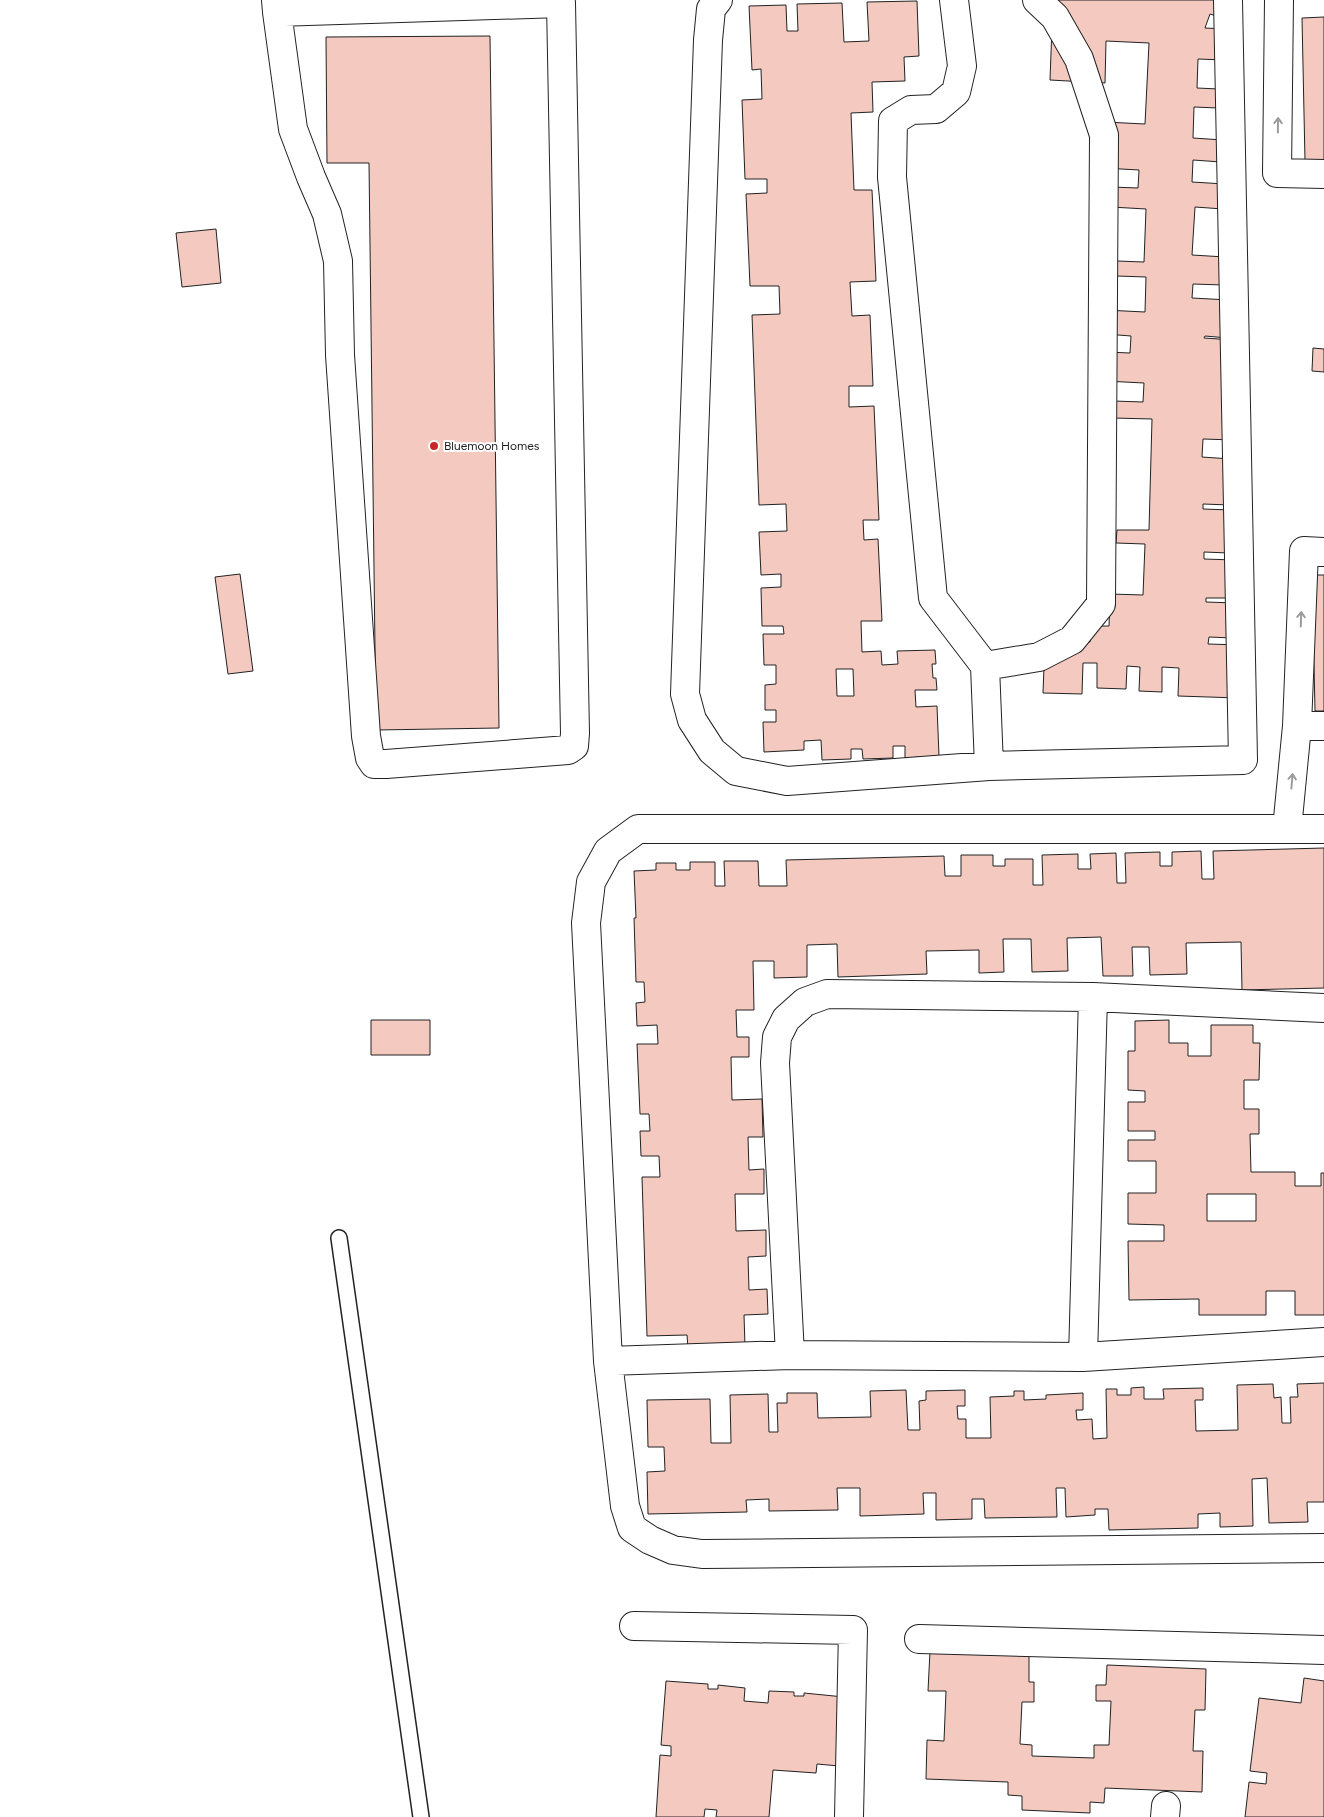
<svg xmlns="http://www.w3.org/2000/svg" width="1324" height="1817" viewBox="0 0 1324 1817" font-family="Figtree,sans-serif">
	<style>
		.building { fill: #f3c9c0; stroke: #222; fill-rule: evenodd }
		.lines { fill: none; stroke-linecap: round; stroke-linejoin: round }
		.lane-casing { stroke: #222; stroke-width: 18 }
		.street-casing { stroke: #222; stroke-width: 30 }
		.lane { stroke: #fff; stroke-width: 15 }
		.street { stroke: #fff; stroke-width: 28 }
		.oneway { stroke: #9c9c9c }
		.poi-dot { fill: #c62828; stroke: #fff; stroke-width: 2 }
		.labels { text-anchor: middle; stroke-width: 4; stroke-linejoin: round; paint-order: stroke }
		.poi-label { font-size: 12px; fill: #222; stroke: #fff; text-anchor: start }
	</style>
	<rect width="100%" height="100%" fill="#fff"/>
	<path class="building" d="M1053,0H1226V19L1210,14L1205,28L1226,29L1224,60L1198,59L1197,88L1219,89L1218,108L1194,107L1193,138L1223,140L1221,162L1193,160L1192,182L1225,184L1223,209L1195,207L1192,255L1225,257L1223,285L1193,284L1192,298L1229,300L1228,338L1205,336L1204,338L1234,340V440L1203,439L1202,457L1231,459L1230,505L1203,504V509L1231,510L1229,553L1204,552V559L1234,560L1233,598H1206V602L1235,603L1233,638L1209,637L1208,644L1240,645L1239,698L1178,696L1179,668L1162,667V692L1139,691L1140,667L1127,666L1126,689L1097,688V663H1083L1082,694L1043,693L1045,640L1090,642V626H1109L1110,594L1143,595L1145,544L1116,543L1117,530H1149L1152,419L1113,418V401L1143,402L1144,383L1105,381L1106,352L1130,353L1131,336L1105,334V310L1145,312L1146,277L1117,276V261L1144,262L1146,209L1111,207V187L1138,188L1139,170L1103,168L1105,122L1145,124L1149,43L1106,41L1105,83L1050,80Z
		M917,1L919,56L904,57L905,81L872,82L873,112L851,113L854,190H872L876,281L850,282L852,316L870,315L873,386H849V407L874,406L879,520H863L864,540L878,539L882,621H861L862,652L881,651L882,665L898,664L897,651L935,650L936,664H932L933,678H936L937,690H915L916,707L937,706L939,756L905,758V746H893V758L863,759L862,749H851V759L822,760L821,740L804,741V750L764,752L763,722H776V710H765V685L776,684V665H764L763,634H784L783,626H762L761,588L781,587V574L761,575L759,532L787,531L786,504L759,505L752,315L780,314L779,286H750L746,194L767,193V179H745L742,100L762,99L761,69L752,70L749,6L786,5L787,31H798L797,4L842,3L844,42L869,41L867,2ZM836,669H853L854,696H837Z
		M1324,17V161H1305L1302,18Z
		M490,36L499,728L376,730L369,163H327L326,37Z
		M216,229L221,283L182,287L176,233Z
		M1313,348L1324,349V372L1312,371Z
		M240,574L253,671L228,674L215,577Z
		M1312,575H1324V711H1315Z
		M1324,848V988L1242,990L1241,942L1186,943L1187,974L1150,975L1149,947H1132L1133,976H1103L1101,937L1067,938L1068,971L1032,972L1031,939H1003L1004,972L979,973V950L926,951L927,974L838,977L837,944L807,945V977L774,978V961H753L754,1010H736L737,1037H749V1057H731L732,1100L762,1099L763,1137H748L749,1170L764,1169V1194H735L736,1231L766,1230V1256L748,1257L749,1290L767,1289L768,1314L744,1315L745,1346L688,1348L687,1335L647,1336L642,1177H660L659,1156H641L640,1131H650L649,1114H640L637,1044H658L657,1025L637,1026L636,1003L645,1002L644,982H636L634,918H636L634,871L656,870V863H676V870H690V862H715V886H725L724,861H758L759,886H787L786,860L944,856L945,876H961V855H993V866H1005V859H1033V885H1043L1042,855L1078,854V869H1091L1090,854L1116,853L1117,883H1126L1125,853L1160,852V866H1172V852L1201,851L1202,879H1214L1213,851Z
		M371,1020H430V1055H371Z
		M1169,1020V1043H1188V1056H1211V1025H1253V1043H1260L1259,1080H1244V1109H1259V1134H1250L1251,1172H1295V1186H1321V1173H1324V1315H1295V1291H1266V1315H1199V1299L1129,1300L1128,1241H1164V1225L1128,1224V1193H1156V1161H1128V1140H1155V1131H1128V1102H1145V1091L1128,1090V1051H1135V1021ZM1207,1194H1256V1221H1207Z
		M1324,1383V1502H1307L1308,1522L1269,1523L1267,1478L1252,1479L1253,1526L1220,1527V1513L1198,1514V1528L1109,1530L1108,1509H1095V1515L1066,1517L1065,1488H1056L1057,1517L985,1518L984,1499H972V1519L936,1520V1493H923L924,1514L860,1516V1488H837L838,1510L769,1511V1499L746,1500L747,1512L648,1514L647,1472L665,1471L664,1447H648L647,1400L710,1399L711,1443H731L730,1395L768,1394L769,1432H778L777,1403H787V1393H817L818,1418L871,1417L870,1391L906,1390L908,1430H920L919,1401L926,1400V1391L965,1390V1406H957L958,1419H966V1438H991L990,1397L1014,1396V1391H1024V1400L1046,1399V1395L1083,1393V1410H1076L1077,1420L1092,1419L1093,1439L1107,1438L1106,1389H1117V1395H1131V1388L1144,1387V1399H1164L1163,1389L1203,1388V1400H1195L1196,1431L1238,1430L1237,1385L1273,1384L1274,1398L1281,1397L1282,1423H1291L1290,1397H1298L1297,1384Z
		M930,1651L1029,1655V1682H1034V1702H1022L1020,1744L1032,1745V1756L1094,1758V1745H1109L1111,1701H1096V1685H1106L1107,1665L1206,1669L1205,1710H1195L1193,1751H1203L1202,1792L1105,1788L1104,1803L1090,1802V1813L1022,1810V1796L1008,1795V1782L926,1779L927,1740L944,1741L946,1691H928Z
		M1304,1678L1324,1681V1817H1245L1249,1782L1266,1784L1267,1773L1250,1771L1259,1698L1301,1703Z
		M666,1681L708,1684V1689H718V1685L745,1688L744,1701L768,1703L769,1691L794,1692V1696H804V1693L844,1697L839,1766L817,1764L816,1773L773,1770L769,1817H716L717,1810L705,1809L704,1817H656L660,1755L671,1756V1746L661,1745Z"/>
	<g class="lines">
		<g class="lane-casing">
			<path id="lane" d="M339,1238L421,1817"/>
		</g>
		<g class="street-casing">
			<path id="street" d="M276,0L277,12L293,129L311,177L327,214L338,261L340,355L366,736L370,758L374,764H386L568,750L574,746L575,733L561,3L277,12
				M718,0L711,9L708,40L685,694L692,720L712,751L736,771L787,781L989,766L1243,760L1228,0
				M954,0L962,66L956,92L936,109L911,110L893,121L892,177L933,598L985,666L989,766
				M1279,0L1277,173L1324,174
				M985,666L1039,657L1072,640L1101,604L1104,135L1079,59L1055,17L1037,0
				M1297,726H1324
				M1287,829L1297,726L1304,551L1324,552
				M1324,829H638L608,851L591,882L586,923L608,1361L625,1506L632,1528L650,1540L673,1550L702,1554L1324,1548
				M1324,1008L1093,997L827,994L805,1002L786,1019L777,1037L775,1063L790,1355L1083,1357L1324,1342
				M1083,1357L1093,997
				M608,1361L790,1355
				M634,1626L853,1630L849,1817
				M919,1639L1324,1650
				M1165,1817L1166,1806"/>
		</g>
		<use href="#lane" class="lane"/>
		<use href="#street" class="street"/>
	</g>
	<defs><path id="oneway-shaft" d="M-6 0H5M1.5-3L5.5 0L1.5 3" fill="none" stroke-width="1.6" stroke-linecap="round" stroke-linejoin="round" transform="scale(1.25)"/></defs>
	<g class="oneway">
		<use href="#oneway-shaft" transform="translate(1278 125) rotate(-89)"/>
		<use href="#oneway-shaft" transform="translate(1301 619) rotate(-88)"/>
		<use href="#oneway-shaft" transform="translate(1292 781) rotate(-85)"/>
	</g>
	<circle class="poi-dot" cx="434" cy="446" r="5"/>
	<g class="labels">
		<g class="poi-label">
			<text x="444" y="450">Bluemoon Homes</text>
		</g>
	</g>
</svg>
